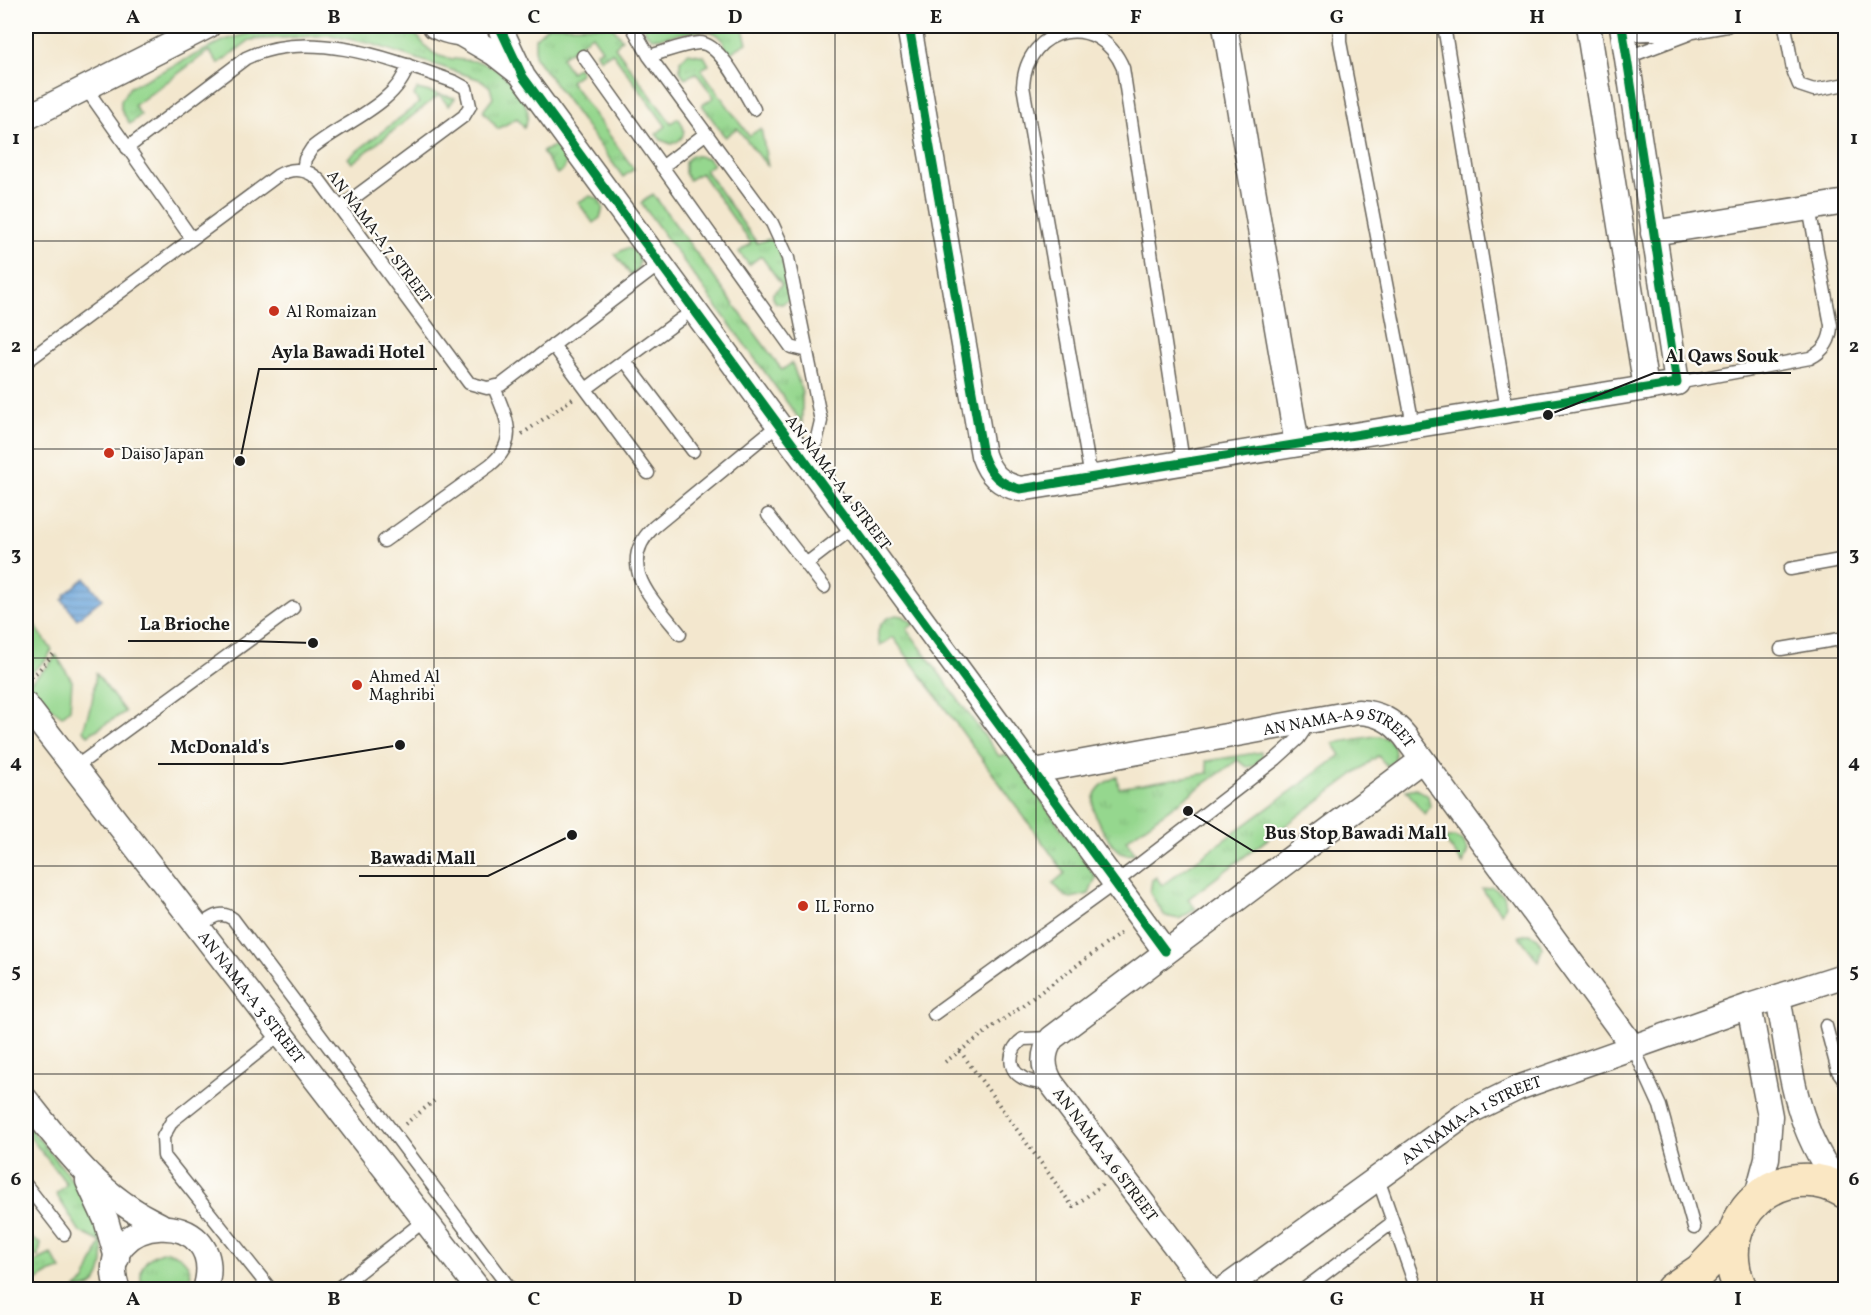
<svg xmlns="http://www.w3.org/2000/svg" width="1871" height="1315" viewBox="0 0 1871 1315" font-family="Vollkorn,serif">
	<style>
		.grass { fill: url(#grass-tufts); stroke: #587a55; stroke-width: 1.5 }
		.garden { fill: #95d78e; stroke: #587a55; stroke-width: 1.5 }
		.water { fill: url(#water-rules); stroke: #44607b; stroke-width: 1.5 }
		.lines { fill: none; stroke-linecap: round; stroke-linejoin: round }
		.lane-casing { stroke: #67635a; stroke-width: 15 }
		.street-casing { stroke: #67635a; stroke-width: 27 }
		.secondary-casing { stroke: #67635a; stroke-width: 36 }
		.path { stroke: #67635a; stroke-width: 4; stroke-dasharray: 1.5 4.5; stroke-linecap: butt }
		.lane { stroke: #fff; stroke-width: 12 }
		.street { stroke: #fff; stroke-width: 24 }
		.secondary { stroke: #fae7c3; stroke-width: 33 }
		.cycleway-casing { stroke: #fdfcf7; stroke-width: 13 }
		.cycleway { stroke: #00873e; stroke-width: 9 }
		.grid { fill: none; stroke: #1c1c1c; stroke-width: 1.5; stroke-opacity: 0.55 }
		.poi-dot { fill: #c8321e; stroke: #fdfcf7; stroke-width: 2 }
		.labels { text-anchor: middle; stroke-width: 4.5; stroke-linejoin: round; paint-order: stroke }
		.street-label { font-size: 16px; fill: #1c1c1c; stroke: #fdfcf7 }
		.poi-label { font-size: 16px; fill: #1c1c1c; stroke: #fdfcf7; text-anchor: start }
		.leader { fill: none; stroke: #1c1c1c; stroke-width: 2 }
		.callout-dot { fill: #1c1c1c; stroke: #fdfcf7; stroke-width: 2 }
		.callout-label { font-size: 18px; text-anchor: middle; font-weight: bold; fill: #1c1c1c; stroke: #fdfcf7; stroke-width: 4.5; stroke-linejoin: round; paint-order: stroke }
		.neatline { fill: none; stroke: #1c1c1c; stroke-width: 2 }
		.grid-label { font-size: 20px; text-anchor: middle; font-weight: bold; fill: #1c1c1c }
	</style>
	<defs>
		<pattern id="grass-tufts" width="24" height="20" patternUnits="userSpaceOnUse" patternTransform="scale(1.5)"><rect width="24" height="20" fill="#95d78e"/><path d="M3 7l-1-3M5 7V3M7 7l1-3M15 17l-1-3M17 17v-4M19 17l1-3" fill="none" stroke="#80b87a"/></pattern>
		<pattern id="water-rules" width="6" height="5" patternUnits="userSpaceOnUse" patternTransform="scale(1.5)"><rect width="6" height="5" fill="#6ba4da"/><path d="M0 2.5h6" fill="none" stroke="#5785b0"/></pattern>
	</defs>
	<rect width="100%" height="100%" fill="#fdfcf7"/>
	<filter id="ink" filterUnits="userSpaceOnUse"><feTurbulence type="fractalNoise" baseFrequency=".0167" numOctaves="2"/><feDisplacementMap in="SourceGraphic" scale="12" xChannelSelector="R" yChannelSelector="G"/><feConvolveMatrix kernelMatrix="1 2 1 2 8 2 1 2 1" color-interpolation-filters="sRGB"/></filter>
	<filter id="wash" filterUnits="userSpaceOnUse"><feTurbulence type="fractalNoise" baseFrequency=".008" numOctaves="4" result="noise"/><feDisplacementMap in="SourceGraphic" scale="24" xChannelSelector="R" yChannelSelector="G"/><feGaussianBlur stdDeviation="1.35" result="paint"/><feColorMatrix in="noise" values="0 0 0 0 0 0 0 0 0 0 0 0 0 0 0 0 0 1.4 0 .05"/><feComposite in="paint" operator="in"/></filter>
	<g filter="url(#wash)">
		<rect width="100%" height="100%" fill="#f3e7ce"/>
		<path class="grass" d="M274,26H408C418,34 424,49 437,55C446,59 455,59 464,60C492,61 505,73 520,95C528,108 531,114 524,128L517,118L498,129L483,111L493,98L490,87L481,80L372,44L329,35L250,40L218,64L209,51L134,106L141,115L130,124L121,110V100L130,87L225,40Z
			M548,26H612L622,39L615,47L671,123L678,118C687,129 686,140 671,144L661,140L656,134L666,126L612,52L601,59L596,53L602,49L592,35L561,58L571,72L578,67L581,73L570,81L634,169L623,177L535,57V38Z
			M644,26H742L747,43L728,54C725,48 724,40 719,36C708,23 668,39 652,38L645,32Z
			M688,53L704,56L709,65L701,69L749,136L761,128L768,167L737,128L725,137L702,105L714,97L696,73L685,78L680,71V61Z
			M417,89L455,98L449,106L439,95L352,163L348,158L419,103L414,95Z
			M554,146L563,150L567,159L564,169L557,174L542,152Z
			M692,155L708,158L713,164L705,170L757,243L769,239L778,245L792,297L782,304L776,303L773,298V293L782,285L761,256L749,265L739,252L751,243L701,173L689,180L685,173V162Z
			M653,194L782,370L792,363L802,392V423L641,203Z
			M590,196L599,199L603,208L600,218L593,223L578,202Z
			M627,248L636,251L640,261L637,270L631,275L615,254Z
			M896,615L903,616L914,624L907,629L999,756L1009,755L1096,877L1089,894L1071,898L1065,896L1053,883L1065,873L893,637L880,646C874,631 880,619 896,615Z
			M1375,736C1391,736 1396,746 1395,760L1387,766L1378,756L1188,899L1196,909L1179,919L1165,916L1150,893L1152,880L1156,877L1162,885L1341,755L1333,743Z
			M1261,752L1263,757L1253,766L1247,767L1238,760L1126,840L1135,853L1127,855L1119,852C1099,829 1074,792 1117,777L1119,788L1208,773L1206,761Z
			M1416,788L1428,796L1430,806L1425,815L1406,790Z
			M1454,837L1463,841L1468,850L1463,864L1444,839Z
			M1492,887L1504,895L1506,905L1501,913L1482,889Z
			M1529,934L1538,938L1542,947L1538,961L1519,936Z
			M26,1123C55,1160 119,1223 100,1275C95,1287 87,1289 75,1289L85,1281L101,1242L80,1232L56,1194L67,1184L26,1132Z
			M26,1235L41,1244L38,1257L26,1251Z
			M166,1251C186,1255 196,1270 188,1289H143C136,1269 146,1255 166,1251Z
			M51,1254L61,1269L51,1272L26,1287V1266Z"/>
		<path class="garden" d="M26,619L34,624L52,650L45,661L26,677Z
			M56,655L72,681L70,709L62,716L46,704L29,683L48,666Z
			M96,673L125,712L88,735L83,730L92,702Z"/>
		<path class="water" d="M85,578L102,599L77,619L62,600L65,597L64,595Z"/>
	</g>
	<g filter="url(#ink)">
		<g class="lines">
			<g class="lane-casing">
				<path id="lane" d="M632,26L649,56L772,223L788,258L821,421L816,442L802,458
					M1340,26V42L1413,425
					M1444,26L1507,410
					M1785,26L1793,70L1799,85L1814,90L1846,84
					M1624,35L1693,32L1727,26
					M583,56L791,347L807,351
					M649,56C665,52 683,44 699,43C720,42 744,92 754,109
					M1628,57L1689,34
					M85,87L192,239
					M127,148L246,58C310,27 393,60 455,82L466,88L470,106L464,116L340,208
					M662,167L705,134
					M303,170L305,159L312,148C340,124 398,104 408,65
					M553,345L648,473
					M625,361L693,451
					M26,362L277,176C292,167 308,168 320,181L469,383L487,388L501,385L660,264
					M1677,383L1810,358C1824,351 1831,341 1831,325L1809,208
					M586,389L681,319
					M1091,478L1023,86C1026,25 1099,10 1123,68L1183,462
					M768,515L824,587
					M384,541L490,465C520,441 506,418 494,387
					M806,564L854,527
					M1790,569L1846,559
					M680,634C655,602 613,565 654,527L778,425
					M1781,649L1846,638
					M74,768L293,608
					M198,928C209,919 220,909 233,919L511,1290
					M934,1014L1115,883L1276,759L1298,739L1309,723
					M1826,1026L1838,1071L1846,1082
					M1633,1047L1660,1106L1694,1228
					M1051,1084C1042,1083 1031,1083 1023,1078C1006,1069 1009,1049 1023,1039L1052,1038
					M1377,1176L1413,1279
					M26,1185L64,1234
					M271,1290L164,1156L163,1137L172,1121L281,1034
					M336,1290L425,1220
					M1303,1290L1393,1222"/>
			</g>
			<g class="street-casing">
				<g id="street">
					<path d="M435,26C449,33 460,35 476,31"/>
					<path d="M499,26L523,77L1165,951"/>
					<path d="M909,26L983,455C990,475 1000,484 1020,489L1677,383L1622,26"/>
					<path d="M1225,26L1297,444"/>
					<path d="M1588,26L1646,388"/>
					<path d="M461,34L494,53L517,71"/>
					<path d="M26,118L208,26"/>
					<path d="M1653,233L1846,202"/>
					<path id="s1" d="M26,705L479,1290"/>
					<path id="s2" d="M1034,771L1358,712C1378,713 1392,720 1405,736L1633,1047"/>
					<path d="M1778,997C1792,1072 1793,1128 1843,1190"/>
					<path d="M1749,1006L1770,1116L1767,1158L1756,1199"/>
					<path d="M26,1100C67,1152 99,1196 160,1225"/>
					<path d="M88,1181L106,1220L117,1258"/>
					<path d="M118,1290C88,1212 232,1202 205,1290"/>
					<path d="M1209,1290L1052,1084C1042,1068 1042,1053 1052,1038L1422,760"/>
					<path id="s3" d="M1223,1290L1469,1112L1518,1088L1749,1006L1846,975"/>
				</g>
			</g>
			<g class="secondary-casing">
				<path id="secondary" d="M1672,1290L1700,1271L1733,1237
					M1741,1290C1707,1221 1779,1152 1846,1192"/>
			</g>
			<path class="path" d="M522,434L575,397
				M26,680L37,672L56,651
				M960,1051L1073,1207L1103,1184
				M945,1062L1124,931
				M405,1124L434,1101"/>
			<use href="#lane" class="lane"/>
			<use href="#street" class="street"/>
			<use href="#secondary" class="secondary"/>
			<g class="cycleway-casing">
				<path id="cycleway" d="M499,26L523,77L1165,951
					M909,26L983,455C990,475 1000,484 1020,489L1677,383L1622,26"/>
			</g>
			<use href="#cycleway" class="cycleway"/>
		</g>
	</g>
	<path class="grid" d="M234,26V1290M434,26V1290M635,26V1290M835,26V1290M1036,26V1290M1236,26V1290M1437,26V1290M1637,26V1290M26,241H1846M26,449H1846M26,658H1846M26,866H1846M26,1074H1846"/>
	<g class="poi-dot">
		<circle cx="274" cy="311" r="6"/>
		<circle cx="109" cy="453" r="6"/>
		<circle cx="357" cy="685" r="6"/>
		<circle cx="803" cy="906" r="6"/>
	</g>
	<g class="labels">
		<g class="street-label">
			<text transform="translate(380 236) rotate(53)" y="6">AN NAMA-A 7 STREET</text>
			<text transform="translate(839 482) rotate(53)" y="6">AN NAMA-A 4 STREET</text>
			<text dy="6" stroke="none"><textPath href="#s2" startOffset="314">AN NAMA-A 9 STREET</textPath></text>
			<text dy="6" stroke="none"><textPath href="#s1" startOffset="369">AN NAMA-A 3 STREET</textPath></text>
			<text dy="6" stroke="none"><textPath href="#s3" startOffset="302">AN NAMA-A 1 STREET</textPath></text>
			<text transform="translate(1106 1154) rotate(53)" y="6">AN NAMA-A 6 STREET</text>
		</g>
		<g class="poi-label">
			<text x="286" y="317">Al Romaizan</text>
			<text x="121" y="459">Daiso Japan</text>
			<text x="369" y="682">Ahmed Al<tspan x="369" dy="18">Maghribi</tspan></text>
			<text x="815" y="912">IL Forno</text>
		</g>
	</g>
	<path class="leader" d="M240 461L259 369H437M1548 415L1654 373H1791M313 643L242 641H128M400 745L282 764H158M1188 811L1253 851H1460M572 835L488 876H359"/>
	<g class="callout-dot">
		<circle cx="240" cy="461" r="6"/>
		<circle cx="1548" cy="415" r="6"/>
		<circle cx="313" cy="643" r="6"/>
		<circle cx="400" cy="745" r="6"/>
		<circle cx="1188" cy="811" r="6"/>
		<circle cx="572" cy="835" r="6"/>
	</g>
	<g class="callout-label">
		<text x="348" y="358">Ayla Bawadi Hotel</text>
		<text x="1722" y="362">Al Qaws Souk</text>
		<text x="185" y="630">La Brioche</text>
		<text x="220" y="753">McDonald's</text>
		<text x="1356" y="839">Bus Stop Bawadi Mall</text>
		<text x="423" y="864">Bawadi Mall</text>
	</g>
	<rect width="1871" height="1315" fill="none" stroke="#fdfcf7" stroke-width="66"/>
	<rect x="33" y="33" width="1805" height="1249" class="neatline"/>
	<g class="grid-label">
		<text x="133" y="23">A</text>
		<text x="334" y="23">B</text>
		<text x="534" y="23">C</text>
		<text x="735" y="23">D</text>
		<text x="936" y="23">E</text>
		<text x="1136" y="23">F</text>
		<text x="1337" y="23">G</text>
		<text x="1537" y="23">H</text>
		<text x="1738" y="23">I</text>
		<text x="16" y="144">1</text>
		<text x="1854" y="144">1</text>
		<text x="16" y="352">2</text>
		<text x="1854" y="352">2</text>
		<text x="16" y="560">3</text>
		<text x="1854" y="560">3</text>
		<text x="16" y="768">4</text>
		<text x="1854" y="768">4</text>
		<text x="16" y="977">5</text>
		<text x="1854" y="977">5</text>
		<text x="16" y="1185">6</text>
		<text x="1854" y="1185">6</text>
		<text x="133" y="1305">A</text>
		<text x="334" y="1305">B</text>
		<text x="534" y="1305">C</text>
		<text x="735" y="1305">D</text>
		<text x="936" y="1305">E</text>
		<text x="1136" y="1305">F</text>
		<text x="1337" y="1305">G</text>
		<text x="1537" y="1305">H</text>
		<text x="1738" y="1305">I</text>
	</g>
</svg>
